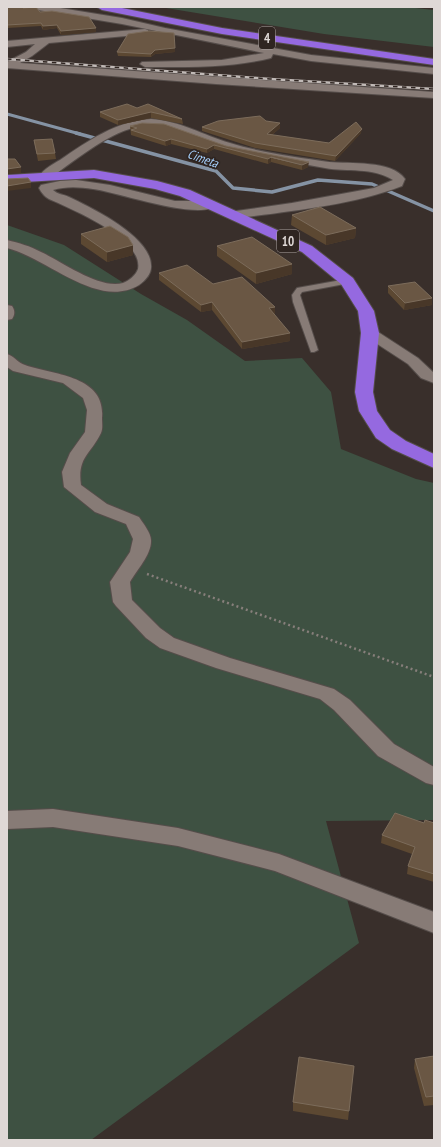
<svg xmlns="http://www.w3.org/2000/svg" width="441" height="1147" viewBox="0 0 441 1147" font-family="'PT Sans Narrow',sans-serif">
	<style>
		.green { fill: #3e5142 }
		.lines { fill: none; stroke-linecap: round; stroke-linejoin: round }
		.stream-far1 { stroke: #8593a4; stroke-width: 3 }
		.stream { stroke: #8593a4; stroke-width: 3.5 }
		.lane-casing { stroke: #554d4a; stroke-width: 2 }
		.street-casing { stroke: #554d4a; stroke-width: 2 }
		.highway-casing { stroke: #554d4a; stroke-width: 2 }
		.path { stroke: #877f7b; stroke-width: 2.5; stroke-dasharray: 2 3; stroke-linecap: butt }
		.lane { fill: #877b76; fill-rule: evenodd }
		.street { fill: #877b76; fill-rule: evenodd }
		.highway { fill: #9569e0; fill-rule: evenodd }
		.rail-casing { stroke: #c1bab7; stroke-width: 2.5 }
		.rail { stroke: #2f2521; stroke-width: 1.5; stroke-dasharray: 4.5; stroke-linecap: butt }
		.wall { fill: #5c4832 }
		.shaded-wall { fill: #483728 }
		.building { fill: #6a5744; stroke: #7c6c5b }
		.labels { text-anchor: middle; stroke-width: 3.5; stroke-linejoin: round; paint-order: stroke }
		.shield { fill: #2f2521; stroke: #aaa2a0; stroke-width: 1 }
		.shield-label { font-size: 13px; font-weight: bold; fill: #dfd8d6 }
		.far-water-label { font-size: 13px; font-style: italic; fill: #a5cffb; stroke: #2f2521 }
	</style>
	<rect width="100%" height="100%" fill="#392f2b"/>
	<path class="green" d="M160,7H406L434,10V47L324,34Z
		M7,225L64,245L141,294L187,320L245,361L302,358L331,392L341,449L416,479L434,483V820L326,821L359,943L91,1140H7Z"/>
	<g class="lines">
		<path class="stream-far1" d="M7,114L80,134"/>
		<path class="stream" d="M76,133L216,171L233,188L272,192L318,180L372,184L434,211"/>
		<g class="lane-casing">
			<path id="lane" d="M347,279L351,281L350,283L302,292L300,295L318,350L314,352H311L293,302L292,295L297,288Z"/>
		</g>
		<g class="street-casing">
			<path id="street" d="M34,7H54L122,18L165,28L311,55L434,68V74L311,61L273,54L271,58C230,68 187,67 145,67L140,64L142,62L222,60L264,53L122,24L38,10Z
				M145,29L148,30V34L49,43L32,56L20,63L434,92V98L216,84L7,68V62L26,52L35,44L7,47V41Z
				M151,119C180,121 203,135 230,143C262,153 297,157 329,162C349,164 392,160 405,179L402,186C350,206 288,211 233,219L227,215L229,212L292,203L374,188L393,180C373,167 347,172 325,168C292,162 259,158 226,149C198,141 173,123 142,126C111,130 76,160 50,178H42L40,175C44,169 53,164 60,160C88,141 116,121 151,119Z
				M76,180L110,185L175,201H209L215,205C203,222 113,191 93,189C80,187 66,186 53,190C58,195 63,194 69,197C92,208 150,236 151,265C152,273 146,280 139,285C98,310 47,258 7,248V240C19,243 30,246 41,252C61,261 100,290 123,283C129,281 136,275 138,269C144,239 71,209 49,199C45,197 41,192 39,188L41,185L60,181Z
				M7,305L12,306C15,310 15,315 12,319L7,320Z
				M370,329L375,330L418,358L434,373V383L421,378L408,364L365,336L363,333L365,330Z
				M7,354C14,356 18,363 25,365C53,375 106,375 102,418C102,422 103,429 101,433C91,454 77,457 81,485L107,504L139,517C143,523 151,533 151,540C152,554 137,570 130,582L132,600L160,628L174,638L230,658L334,689L350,700L394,744L434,767V785L426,783L378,756L334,710L320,699L216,668L160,648L146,638L116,606L113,602L110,582L130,552L133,539L126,524L95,512L64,487L62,472L70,453L85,432L87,410L83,398L63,383L13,371L7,367Z
				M53,809L178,828L279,854L434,912V933L275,871L178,846L53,827L7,829V811Z"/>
		</g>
		<g class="highway-casing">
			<path id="highway" d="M97,7H117L222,28L434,59V65L222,34L102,10Z
				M94,170L157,181L190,190L312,246L353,278L374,311L379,333L373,392L377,411L390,430L406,441L434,454V468L392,449L376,438L359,411L355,392L361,333L358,311L341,284L302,252L180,196L155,189L94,178L7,183V175Z"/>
		</g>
		<path class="path" d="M147,574L434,677"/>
		<use href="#lane" class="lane"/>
		<use href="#street" class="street"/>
		<use href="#highway" class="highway"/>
		<g class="rail-casing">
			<path id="rail" d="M7,59L270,79L434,89"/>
		</g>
		<use href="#rail" class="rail"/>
	</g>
	<path class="wall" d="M7,7L40,12L96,28V32L61,35L57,28L43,30L41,26L7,28Z
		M117,52H175L155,54L151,57L118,56Z
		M137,108L182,119L183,124L151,118L118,125L100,117V112Z
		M266,121L280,128L272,135L329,143L361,133L335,161L255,148L202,131V127Z
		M130,126L226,146L308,167L302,170L271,162L268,164L214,149L207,153L171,144L166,146L131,135Z
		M34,140L55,153L56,159L38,161L35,146Z
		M292,215L356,228L355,238L326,245L291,225Z
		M81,234L133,245V255L107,262L81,244Z
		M217,246L292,274L256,284L217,256Z
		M159,273L213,284L275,307V314H274L290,341L242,349L212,310L201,312L159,280Z
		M388,286L432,305L404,310L388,293Z
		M424,823H434V882L407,874L408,866L412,854L381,843L382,835Z
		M434,1056V1105L424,1106L414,1068L415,1059Z
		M354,1066L348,1120L293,1111V1102Z"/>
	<path class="shaded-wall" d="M57,25V28L43,30V26Z
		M96,28V32L61,35V31Z
		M175,48V52L155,54L151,57V54L155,50Z
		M151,112V118L118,125V120Z
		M280,123V128L267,139V134Z
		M362,129L361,133L335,161L336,156Z
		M171,139V144L166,146L165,141Z
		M214,145V149L207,153V149Z
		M271,157V162L268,164V159Z
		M309,162L308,167L302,170V165Z
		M21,167V173L7,174V169Z
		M31,182V188L7,191V186Z
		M356,228L355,238L326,245V235Z
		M133,245V255L107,262V252Z
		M292,264V274L256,284V273Z
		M432,298V305L404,310L405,303Z
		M212,302V310L201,312V305Z
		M275,307V314L269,316V308Z
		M290,333V341L242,349V342Z"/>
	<path class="building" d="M7,7H23V8L36,7L40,12L52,11L89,17L96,28L61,31L57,25L43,26L41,23L7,25Z
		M149,31L174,33L175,48L155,50L151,54L117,52L128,34Z
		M127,104L137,108L148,104L182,119L151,112L118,120L100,112Z
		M260,116L266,121L280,123L267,134L329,143L356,122L362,129L336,156L255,143L202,127L218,121Z
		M142,123L164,124L226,146L309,162L302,165L271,157L268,159L214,145L207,149L171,139L165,141L131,130L137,128L130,126Z
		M52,139L55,153L37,154L34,140Z
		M7,159H15L21,167L7,169Z
		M28,178L31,182L7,186V179Z
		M320,207L356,228L326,235L292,215Z
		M110,226L128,237L133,245L107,252L81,234Z
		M252,237L292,264L256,273L217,246Z
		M187,265L213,284L242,277L275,307L269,308L290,333L242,342L212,302L201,305L159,273Z
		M415,282L432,298L405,303L388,286Z
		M395,813L424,823L425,820L434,823V874L408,866L415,847L382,835Z
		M434,1056V1096L426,1097L415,1059Z
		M299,1057L354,1066L349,1111L293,1102Z"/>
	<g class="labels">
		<g class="shield">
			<rect x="259" y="27" width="16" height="22" rx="3"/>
			<rect x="277" y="230" width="22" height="22" rx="3"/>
		</g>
		<g class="shield-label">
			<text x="267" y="43">4</text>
			<text x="288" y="246">10</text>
		</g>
		<g class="far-water-label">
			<text transform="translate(203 158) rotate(19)" y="5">Cimeta</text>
		</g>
	</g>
	<rect width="441" height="1147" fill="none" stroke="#dfd8d6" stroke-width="16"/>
</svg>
